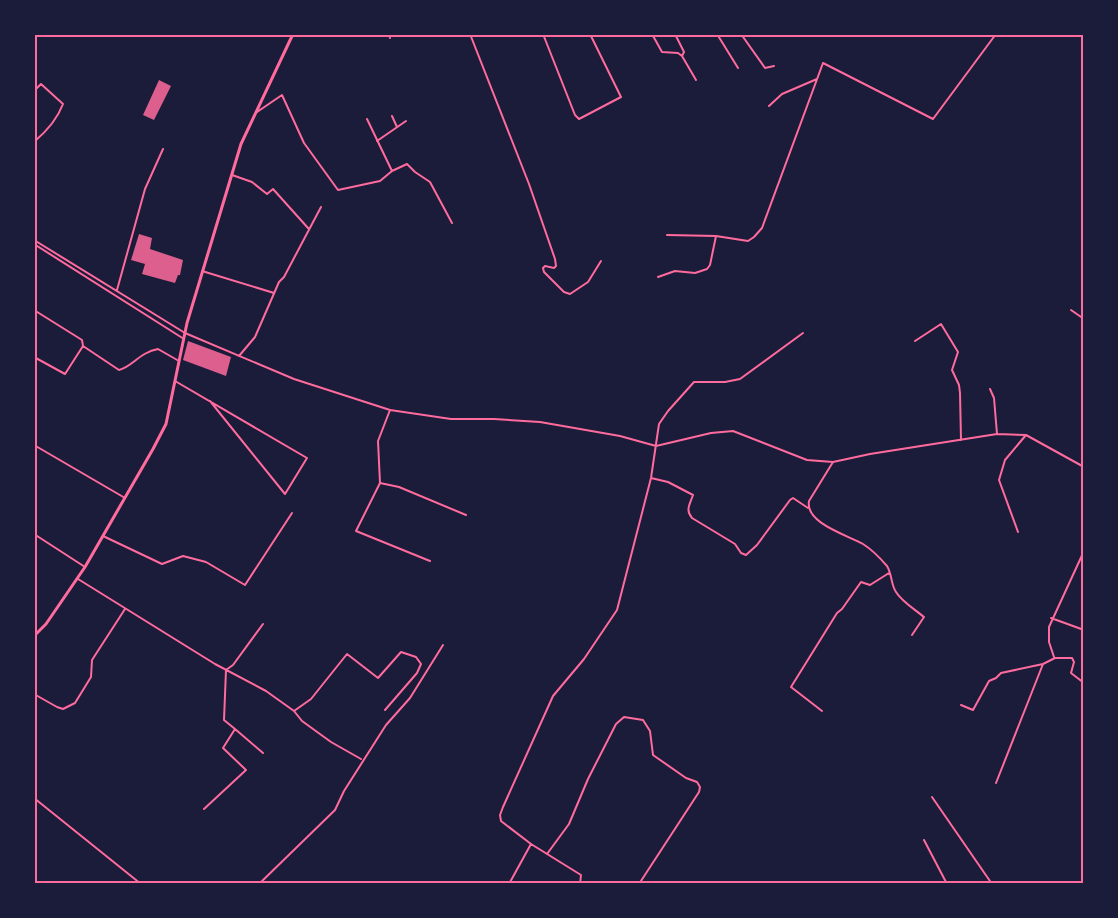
<svg xmlns="http://www.w3.org/2000/svg" width="1118" height="918" viewBox="0 0 1118 918" font-family="Overpass,sans-serif">
	<style>
		.building { fill: #dd5f8e }
		.lines { fill: none; stroke-linecap: round; stroke-linejoin: round }
		.minor { stroke: #ff6b9d; stroke-width: 2 }
		.tertiary { stroke: #ff6b9d; stroke-width: 3 }
		.neatline { fill: none; stroke: #ff6b9d; stroke-width: 2 }
	</style>
	<rect width="100%" height="100%" fill="#1b1b3a"/>
	<path class="building" d="M159,80L171,86L154,120L143,115Z
		M139,234L152,238L150,249L183,260L180,275H178L175,283L142,274L145,264L131,260Z
		M188,341L231,357L226,376L183,360Z"/>
	<g class="lines">
		<path class="minor" d="M389,34L390,38
			M470,34L529,184L555,259L556,266L554,268L545,266L543,268L544,272L564,292L570,294L588,282L601,261
			M543,34L575,115L579,119L621,97L590,34
			M652,34L662,52L678,53L682,56
			M675,34L684,52L682,56L696,80
			M717,34L738,68
			M741,34L765,68L774,66
			M34,91L41,84L63,104C57,120 47,131 34,142
			M769,106L782,94L817,79
			M257,112L282,95L304,143L338,190L380,181L392,171L407,164L415,172L430,182L452,223
			M392,116L397,127
			M367,119L392,171
			M377,141L406,121
			M232,175L252,182L267,194L273,189L308,228
			M667,235L716,236L748,241L754,237L762,228L823,63L933,119L996,34
			M34,240L185,333L294,379L390,410L451,419H494L540,422L620,436L656,446L711,433L733,431L807,460L833,462L870,454L997,434L1026,435L1084,467
			M34,244L184,339
			M202,271L274,293
			M658,277L675,271L695,273L707,269L710,265L716,236
			M117,290L145,189L163,149
			M34,310L82,340L83,346L119,370C132,367 140,352 158,349L179,361
			M1071,310L1084,319
			M915,341L941,324L958,352L952,370L959,385L960,393L961,440
			M239,356L255,337L279,282L284,277L321,207
			M34,357L65,374L83,346
			M175,381L307,458L285,494L210,401
			M990,389L994,398L997,434
			M390,410L378,441L380,483L356,531L430,561
			M34,445L125,498
			M833,462L809,501C805,523 847,535 863,544C871,549 881,559 887,566C892,574 891,585 896,592C902,602 916,610 924,617L912,635
			M651,478L668,482L693,495C690,504 685,510 692,518L735,544L741,553L746,555L757,545L790,500L793,498L808,508
			M380,483L399,487L466,515
			M1018,532L999,480L1005,460L1026,435
			M34,534L85,567
			M103,536L162,564L183,556L206,562L245,585L292,513
			M78,579L215,664L266,691L294,711L302,721L331,742L361,759
			M1051,618L1084,630
			M1054,657L1049,642V627L1084,551
			M34,694L57,707L63,709L75,703L91,677L92,660L125,609
			M961,705L973,710L989,681L996,678L1001,673L1043,664
			M294,711L311,699L347,654L378,678L401,652L416,657L421,664L417,673L385,710
			M822,711L791,687L837,613L842,609L861,582L870,585L889,573
			M235,729L263,753
			M996,783L1043,664L1055,658H1072L1074,662L1071,673L1084,683
			M932,797L992,884
			M34,798L141,884
			M204,809L246,770L223,748L235,729L224,720L226,670L233,665L263,624
			M1082,831L1084,832
			M924,840L947,884
			M547,854L569,824L588,779L616,724L624,717L643,720L650,731L653,755L686,778L697,782L700,787L699,792L639,884
			M259,884L335,810L344,791L386,725L410,698L443,645
			M509,884L531,844
			M580,884L581,875L531,844L501,821L500,815L503,807L553,696L584,659L617,610L651,478L659,424L668,411L694,382H725L740,379L803,333"/>
		<path class="tertiary" d="M34,636L46,624L85,567L153,449L166,424L187,323L241,144L293,34"/>
	</g>
	<rect width="1118" height="918" fill="none" stroke="#1b1b3a" stroke-width="72"/>
	<rect x="36" y="36" width="1046" height="846" class="neatline"/>
</svg>
